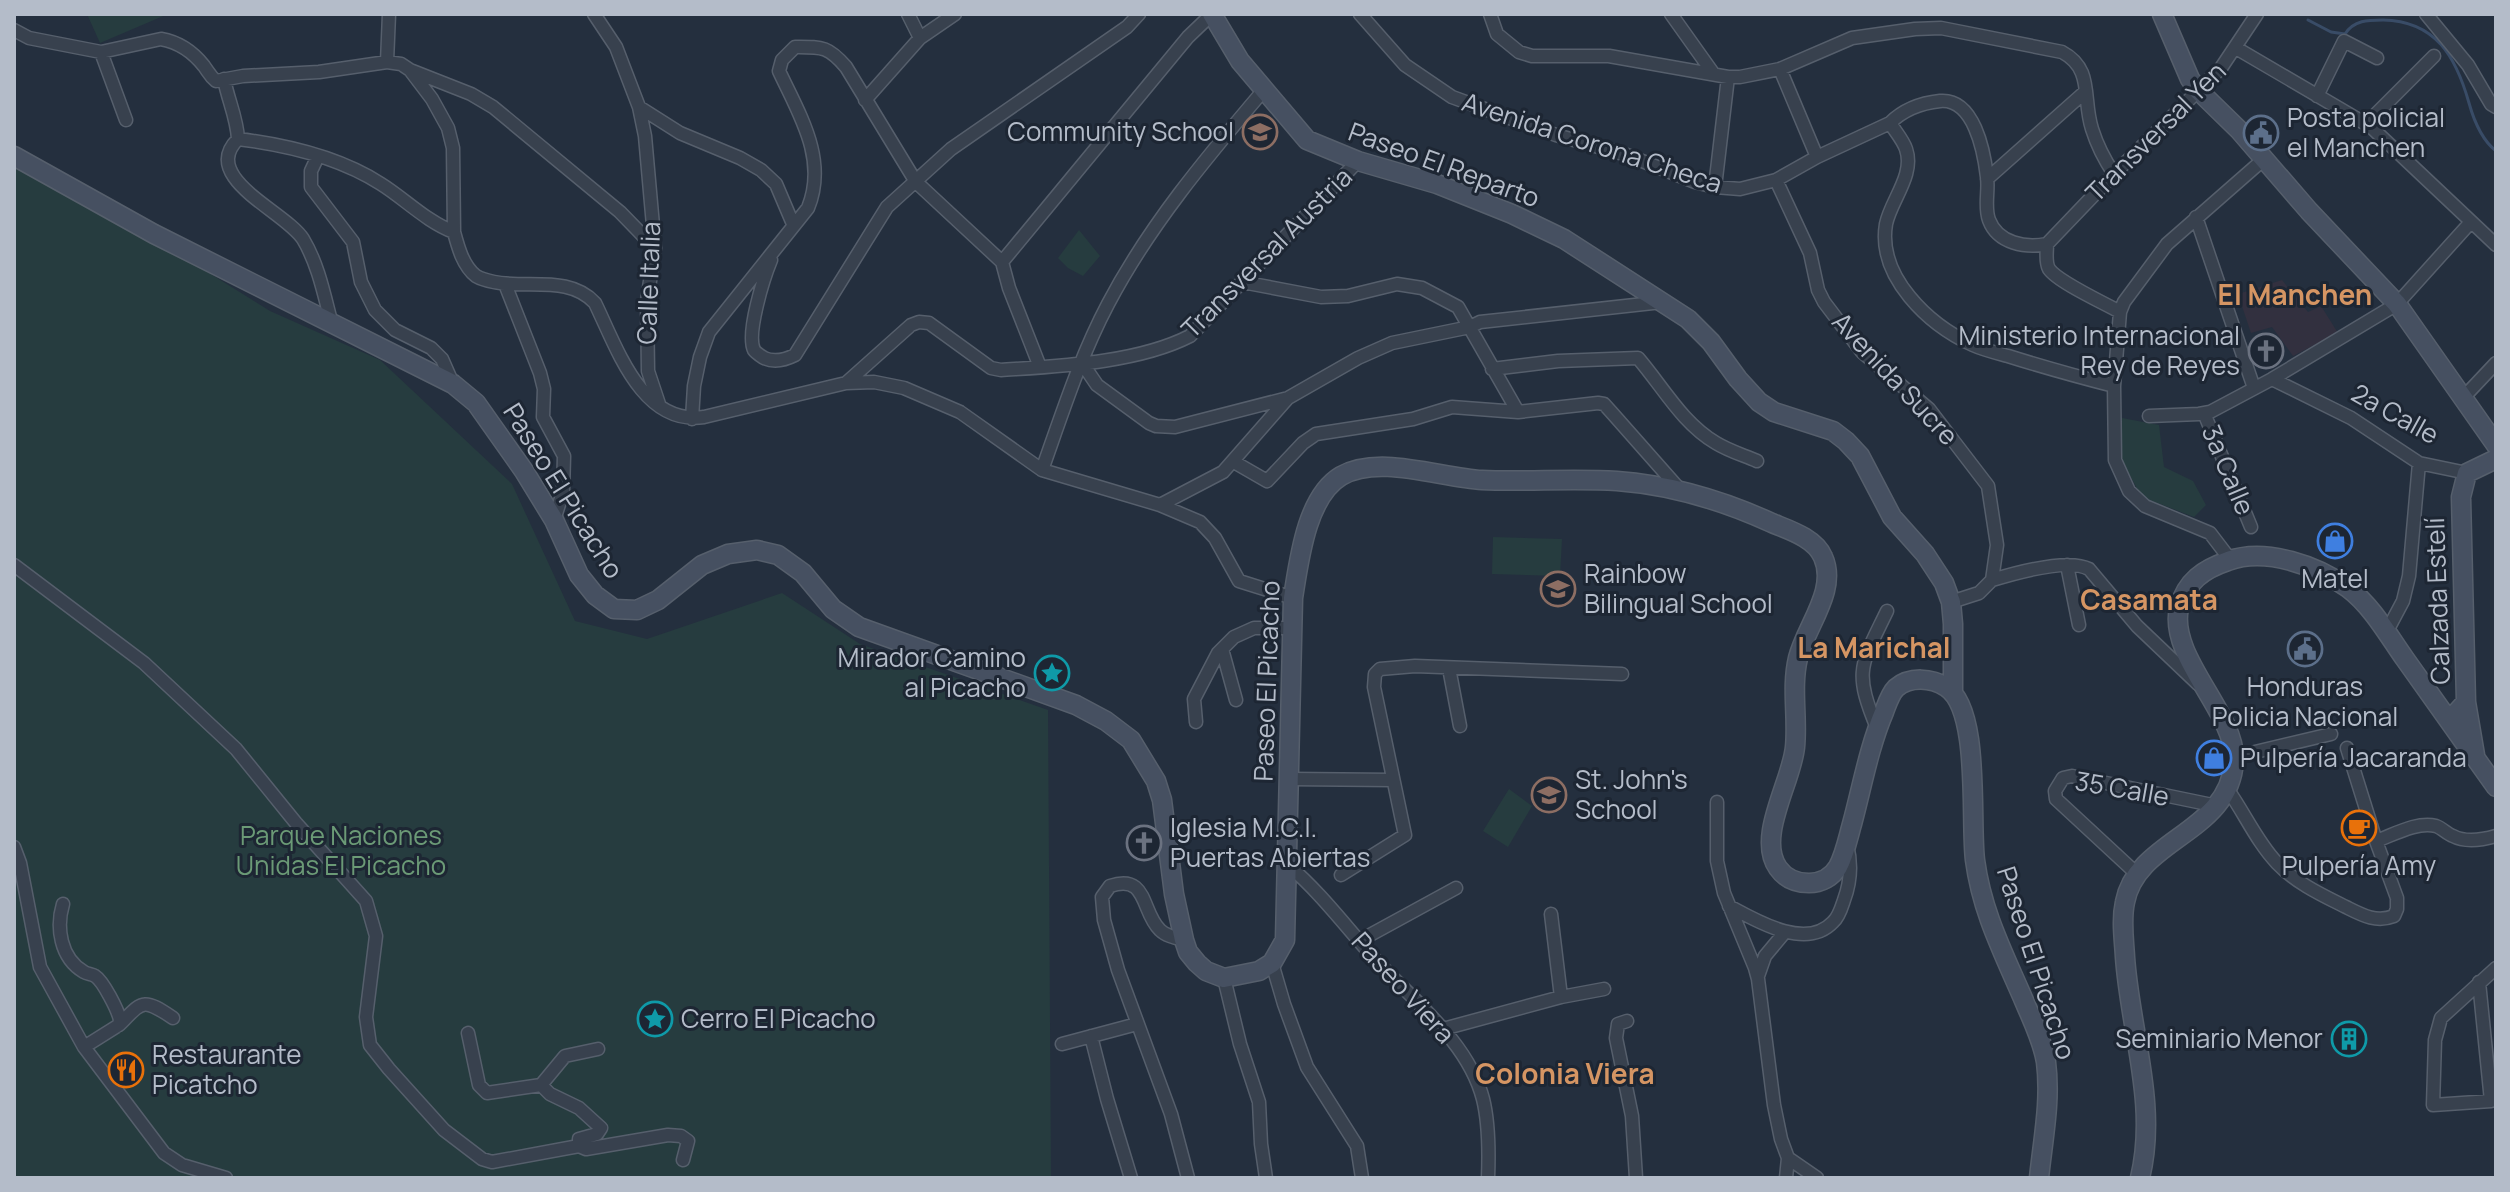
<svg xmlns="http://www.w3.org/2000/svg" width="2510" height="1192" viewBox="0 0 2510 1192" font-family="Manrope,sans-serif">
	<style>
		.medical { fill: #32303f }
		.green { fill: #263c3f }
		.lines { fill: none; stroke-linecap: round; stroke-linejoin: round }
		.stream { stroke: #394c67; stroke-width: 3 }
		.street-casing { stroke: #565f6c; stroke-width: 15 }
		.secondary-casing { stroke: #565f6c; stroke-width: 21 }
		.street { stroke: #38414e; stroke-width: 12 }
		.secondary { stroke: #465061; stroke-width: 18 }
		.labels { text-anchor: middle; stroke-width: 6; stroke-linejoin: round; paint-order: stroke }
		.poi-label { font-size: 26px; fill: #b4bcc9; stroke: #1d2633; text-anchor: start }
		.street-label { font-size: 26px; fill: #b4bcc9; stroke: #1d2633 }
		.park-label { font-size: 26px; fill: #6b9a76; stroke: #1d2633 }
		.neighbourhood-label { font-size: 28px; font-weight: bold; fill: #d59563; stroke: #1d2633 }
	</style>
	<rect width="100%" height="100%" fill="#242f3e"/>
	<path class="medical" d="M2282,280L2308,312L2321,306L2338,333L2293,356L2272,327L2251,333L2238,294Z"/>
	<path class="green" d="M87,14H168L100,43Z
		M14,166L148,235L270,311L380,360L512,484L575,621L647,639L782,593L860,644L1048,710L1051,1178H14Z
		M1079,230L1100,256L1083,276L1068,268L1058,258Z
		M2122,418L2159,425L2164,467L2193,481L2206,505L2194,517L2142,497L2121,460Z
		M1493,537L1562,539L1560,576L1492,574Z
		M1509,789L1532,806L1508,847L1483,831Z"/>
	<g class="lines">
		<path class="stream" d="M2308,20L2331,32L2345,34C2354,20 2368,20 2383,20C2436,21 2456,57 2469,103C2474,121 2482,140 2496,151"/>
		<g class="street-casing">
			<path id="street" d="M389,14L387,62L401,64L410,70L432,99L448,128L453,148L454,232
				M594,14L616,47L639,107L645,136L655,248L647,301L648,371L659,404
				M908,14L920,38
				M1360,14L1405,65L1452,97L1556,135L1627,155L1695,182L1715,187L1740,189L1776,180L1817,157L1890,123C1904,109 1921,103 1940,101C1974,98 1984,151 1987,177C1989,191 1984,207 1989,220C1998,244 2026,248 2047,244
				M1490,14L1497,34L1519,52L1532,56H1609L1728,77H1740L1780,69L1852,38L1915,29L1941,28L2062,52C2094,69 2082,98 2092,129C2097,145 2104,159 2114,174
				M1671,14L1713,73
				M2426,14L2468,65L2491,104L2496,107
				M14,30L29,38L101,52L161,39C178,42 193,52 204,66C209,73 210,76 216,81L243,76L319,72L387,62
				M2236,48L2371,127L2496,245
				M101,52L126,120
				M1780,69L1817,157
				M410,70L471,94L493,107L620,212L655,248
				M224,79C228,100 237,118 238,139
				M2317,96L2344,41L2377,58
				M865,100L920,38L955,14
				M639,107L680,133L740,158L761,170L776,184L793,224
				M1890,123C1895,131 1903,140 1906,149C1915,175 1891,200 1886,224C1877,277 1929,325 1973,345C1984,350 1997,353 2008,356C2043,367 2079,377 2114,386
				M2366,124L2434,56
				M238,139C287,145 339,157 381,184C405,199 427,222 454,232C458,247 463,266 476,276C481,279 489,281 494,282C529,289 569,275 595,303C617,348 642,426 704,417L846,383L874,382L904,388L960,412L1042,470L1160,505L1200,522L1215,538L1239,581L1293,598
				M238,139C199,178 285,211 303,239C318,264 324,294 331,321
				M318,156L311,171V187L353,242L361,282L375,310L395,330L431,348L442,359L453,384
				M1987,179L2086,91
				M1776,180L1810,253L1818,290L1824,302L1862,352L1929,409L1988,486L1997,545L1992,580L1979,593L1951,602
				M1715,187L1728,77
				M2196,217L2254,388
				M2047,244L2114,174L2221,68L2257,14
				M2047,244C2047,251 2045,262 2049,269C2058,282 2104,303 2120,312
				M771,260C764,277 746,333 754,350C756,353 761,356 764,358C775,363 785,360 795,355L887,207L951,149L1127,27L1139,14
				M1002,262L1188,37L1212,14
				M1242,282L1321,297L1348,296L1397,284L1422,288L1458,307L1518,412
				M505,284L540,373L544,389L543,417L564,456L563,492L554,520
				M1082,363L1097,385L1149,423L1156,426L1175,427L1288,398L1358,358L1392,343L1470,327L1480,322L1662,302
				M1492,369L1558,361L1638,358C1663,387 1682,423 1716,443C1729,451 1743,455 1757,461
				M2272,379L2351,418L2419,463L2467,473
				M846,383L911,325L919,322L929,323L991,368L1001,370C1060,366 1137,363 1190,336L1358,161
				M2463,398L2496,363
				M2204,413L2251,527
				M2149,416L2199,414L2210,412L2272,379L2397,304L2470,223
				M692,419L694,386L700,357L709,332L808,208C828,159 799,114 779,71L782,60L795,47C822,47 828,46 846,67L916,182L1002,262L1009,288L1040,367
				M1234,462L1267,481L1303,443L1316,434L1413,419L1452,407L1518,412L1598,403L1604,404L1613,414L1681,491
				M1042,470C1062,414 1080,357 1108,304C1149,226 1206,158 1263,91
				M1160,505L1223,472L1287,399
				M2233,559L2226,554L2210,533L2145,506L2129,491L2115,460L2114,386L2120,312L2124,302L2167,244L2264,159
				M14,565L144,663L236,749L296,823L366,901L376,936L366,1017L370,1045L389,1069L444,1130L482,1159L492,1162L579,1146
				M2067,565L2079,625
				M1992,580C2015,573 2068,558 2089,569L2137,626L2198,684
				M2386,633L2403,601L2409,576L2419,463
				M1222,649L1236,700
				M1449,668L1460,726
				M1196,722L1194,699L1218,653L1234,637L1254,628H1292
				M1877,728C1853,670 1861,665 1887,611
				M2234,757L2331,734
				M1290,779L1393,780
				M2228,790C2245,814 2257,842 2277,863C2296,883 2322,895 2346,907C2362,915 2376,923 2394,916L2397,909V898L2376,841L2347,748
				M1717,802V861L1724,893L1755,968L1758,979L1774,1105L1781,1139L1788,1158L1786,1178
				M2376,841C2393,835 2417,821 2436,826C2442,828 2447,834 2453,836C2466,843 2482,840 2496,836
				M14,847L20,863L40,967L84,1047L164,1153L182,1165L226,1178
				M1288,865C1321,893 1346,927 1375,959C1413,1001 1468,1041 1483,1099C1489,1123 1489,1153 1488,1178
				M2137,874L2056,799L2055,791L2063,778L2072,776L2217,806
				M1341,875L1405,835L1374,687L1375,674L1380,669L1415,666L1622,674
				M63,904C56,927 60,958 84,972C87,974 92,974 95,976C103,981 118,1010 120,1020L119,1025L84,1047
				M1729,906C1755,920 1806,951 1833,922C1839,917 1842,906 1844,900C1851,881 1852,864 1847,845
				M1551,914L1561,997
				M1184,940C1176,938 1166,936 1160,930C1141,912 1148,873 1110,886L1102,897L1104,920L1118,970L1171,1114L1188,1178
				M1359,941L1456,888
				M1272,963L1284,1004L1307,1067L1357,1146L1362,1178
				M1758,976L1765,956L1785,932
				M1224,978L1240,1044L1259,1102L1261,1144L1266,1178
				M2479,982L2491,1101L2433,1105L2435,1040L2441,1018L2496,968
				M1627,1021L1618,1024L1616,1038L1632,1116L1636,1178
				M119,1025C143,1001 142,997 173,1018
				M1443,1029L1561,997L1604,989
				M468,1033L479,1085L487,1093L541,1085L565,1056L598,1049
				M1091,1036L1107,1099L1131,1178
				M1062,1044L1137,1024
				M541,1085L550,1094L579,1108L601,1128L597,1134L579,1139V1146L586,1149L668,1135L681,1136L688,1141L683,1160
				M1788,1158L1817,1178"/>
		</g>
		<g class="secondary-casing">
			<path id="secondary" d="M1212,14L1240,61L1307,140L1358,161L1437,184L1512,214L1564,239L1688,319L1711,342L1738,379L1759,402L1774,412L1833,431L1846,441L1860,456L1892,517L1925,554L1944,583L1951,602L1953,624V692
				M2162,14L2190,79L2199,91L2239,130L2309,211L2397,304L2496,445
				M14,156L154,234L453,384L476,403L524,471L554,520L579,575L595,595L614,609L637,610L658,600L702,565L728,554L757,550L778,555L803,573L833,609L859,627L1076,705L1106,721L1131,740L1156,781L1162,800L1174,894L1184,940L1188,952L1197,963L1206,971L1224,978L1259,971L1272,963L1285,940L1293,598C1299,561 1306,497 1341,476C1379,454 1441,478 1482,480C1527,482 1572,478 1617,481C1671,485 1724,501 1772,523C1789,530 1815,538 1823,557C1838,590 1806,626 1798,658C1791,688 1798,717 1795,747C1792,781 1756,837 1778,868C1785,878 1796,883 1809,883C1821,883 1832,877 1838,867C1845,854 1848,838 1852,824C1862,787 1869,747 1884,712C1887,704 1890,694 1896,688C1910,676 1932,678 1946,687C1981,709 1970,820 1975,860C1982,913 2004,954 2025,1003C2033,1022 2043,1042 2046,1062C2051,1101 2043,1139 2039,1178
				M2466,702L2475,755
				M2449,721L2466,702L2461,497L2467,473L2496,459
				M2140,1178C2158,1104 2130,1031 2125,957C2124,939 2121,920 2125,902C2137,838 2232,833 2234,759C2235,712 2168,657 2179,608C2186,581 2204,569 2228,561C2266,547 2318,566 2348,588C2372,606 2388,635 2405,659C2435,701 2465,744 2496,787"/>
		</g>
		<use href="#street" class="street"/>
		<use href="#secondary" class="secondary"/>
	</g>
	<defs>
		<g id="school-ring" transform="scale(1.8)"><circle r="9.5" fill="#1d2633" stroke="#8d6e63" stroke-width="1.5"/><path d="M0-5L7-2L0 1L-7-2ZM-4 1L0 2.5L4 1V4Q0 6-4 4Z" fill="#8d6e63"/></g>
		<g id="civic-ring" transform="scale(1.8)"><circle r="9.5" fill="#1d2633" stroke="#5c6f8a" stroke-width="1.5"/><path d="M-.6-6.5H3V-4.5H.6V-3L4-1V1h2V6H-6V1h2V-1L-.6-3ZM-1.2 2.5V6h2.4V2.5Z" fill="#5c6f8a"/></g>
		<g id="church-ring" transform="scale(1.8)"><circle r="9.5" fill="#1d2633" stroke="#6b7280" stroke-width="1.5"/><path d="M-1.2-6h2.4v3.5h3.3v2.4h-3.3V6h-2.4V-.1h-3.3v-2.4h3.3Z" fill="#6b7280"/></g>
		<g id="shop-ring" transform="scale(1.8)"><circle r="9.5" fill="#1d2633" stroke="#3f7fe0" stroke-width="1.5"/><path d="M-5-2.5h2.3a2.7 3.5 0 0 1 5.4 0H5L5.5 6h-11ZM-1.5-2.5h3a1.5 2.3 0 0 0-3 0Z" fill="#3f7fe0"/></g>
		<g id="sight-ring" transform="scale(1.8)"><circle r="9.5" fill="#1d2633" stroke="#0f9aa8" stroke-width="1.5"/><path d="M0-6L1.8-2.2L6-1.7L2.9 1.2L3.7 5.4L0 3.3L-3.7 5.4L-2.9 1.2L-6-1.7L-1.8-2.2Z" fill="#0f9aa8"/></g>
		<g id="cafe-ring" transform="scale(1.8)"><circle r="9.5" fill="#1d2633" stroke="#e8710a" stroke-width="1.5"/><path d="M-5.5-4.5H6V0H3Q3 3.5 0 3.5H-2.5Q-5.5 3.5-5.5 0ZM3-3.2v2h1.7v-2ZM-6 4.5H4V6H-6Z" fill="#e8710a"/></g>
		<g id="building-ring" transform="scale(1.8)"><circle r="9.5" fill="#1d2633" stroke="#0f9aa8" stroke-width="1.5"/><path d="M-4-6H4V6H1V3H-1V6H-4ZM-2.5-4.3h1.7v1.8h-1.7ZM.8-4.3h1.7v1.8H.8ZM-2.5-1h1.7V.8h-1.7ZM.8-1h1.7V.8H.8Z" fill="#0f9aa8"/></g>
		<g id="restaurant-ring" transform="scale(1.8)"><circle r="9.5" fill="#1d2633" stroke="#e8710a" stroke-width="1.5"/><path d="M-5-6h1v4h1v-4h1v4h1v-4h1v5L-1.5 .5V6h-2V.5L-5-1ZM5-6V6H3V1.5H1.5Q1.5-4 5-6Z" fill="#e8710a"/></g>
	</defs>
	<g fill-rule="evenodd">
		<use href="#school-ring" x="1260" y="132"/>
		<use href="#civic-ring" x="2261" y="133"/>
		<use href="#church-ring" x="2266" y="351"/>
		<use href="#shop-ring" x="2335" y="541"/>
		<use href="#school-ring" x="1558" y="589"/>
		<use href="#civic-ring" x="2305" y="649"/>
		<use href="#sight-ring" x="1052" y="673"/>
		<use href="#shop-ring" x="2214" y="758"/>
		<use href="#school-ring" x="1549" y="795"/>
		<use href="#cafe-ring" x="2359" y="828"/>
		<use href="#church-ring" x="1144" y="843"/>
		<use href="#sight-ring" x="655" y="1019"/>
		<use href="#building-ring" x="2349" y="1039"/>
		<use href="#restaurant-ring" x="126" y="1070"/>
	</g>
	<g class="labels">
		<g class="poi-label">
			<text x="2287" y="127">Posta policial<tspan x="2287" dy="30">el Manchen</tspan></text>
			<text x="1234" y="141" text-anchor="end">Community School</text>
			<text x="2240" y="345" text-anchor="end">Ministerio Internacional<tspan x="2240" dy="30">Rey de Reyes</tspan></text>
			<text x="1584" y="583">Rainbow<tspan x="1584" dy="30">Bilingual School</tspan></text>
			<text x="2335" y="588" text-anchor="middle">Matel</text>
			<text x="1026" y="667" text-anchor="end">Mirador Camino<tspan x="1026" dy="30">al Picacho</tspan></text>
			<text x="2305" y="696" text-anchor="middle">Honduras<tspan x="2305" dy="30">Policia Nacional</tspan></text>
			<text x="2240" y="767">Pulpería Jacaranda</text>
			<text x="1575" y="789">St. John's<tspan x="1575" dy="30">School</tspan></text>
			<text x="1170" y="837">Iglesia M.C.I.<tspan x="1170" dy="30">Puertas Abiertas</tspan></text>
			<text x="2359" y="875" text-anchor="middle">Pulpería Amy</text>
			<text x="681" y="1028">Cerro El Picacho</text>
			<text x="2323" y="1048" text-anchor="end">Seminiario Menor</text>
			<text x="152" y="1064">Restaurante<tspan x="152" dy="30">Picatcho</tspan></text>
		</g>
		<g class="street-label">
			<text transform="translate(2156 132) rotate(-45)" y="9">Transversal Yen</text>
			<text transform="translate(1592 143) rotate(18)" y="9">Avenida Corona Checa</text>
			<text transform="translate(1444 165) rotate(20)" y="9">Paseo El Reparto</text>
			<text transform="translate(1267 253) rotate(-45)" y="9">Transversal Austria</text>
			<text transform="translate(649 283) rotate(-88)" y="9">Calle Italia</text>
			<text transform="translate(1895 379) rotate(47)" y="9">Avenida Sucre</text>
			<text transform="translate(2395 414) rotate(29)" y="9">2a Calle</text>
			<text transform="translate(2228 470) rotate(67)" y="9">3a Calle</text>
			<text transform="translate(563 491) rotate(58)" y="9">Paseo El Picacho</text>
			<text transform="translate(2438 601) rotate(-92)" y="9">Calzada Estelí</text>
			<text transform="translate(1267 681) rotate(-88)" y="9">Paseo El Picacho</text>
			<text transform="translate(2122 789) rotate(10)" y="9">35 Calle</text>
			<text transform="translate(2036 963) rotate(72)" y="9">Paseo El Picacho</text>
			<text transform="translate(1403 988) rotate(48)" y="9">Paseo Viera</text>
		</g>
		<g class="park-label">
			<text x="341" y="845">Parque Naciones<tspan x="341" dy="30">Unidas El Picacho</tspan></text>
		</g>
		<g class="neighbourhood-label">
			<text x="2295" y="305">El Manchen</text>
			<text x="2149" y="610">Casamata</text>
			<text x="1874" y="658">La Marichal</text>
			<text x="1565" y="1084">Colonia Viera</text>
		</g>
	</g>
	<rect width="2510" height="1192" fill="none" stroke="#b4bcc9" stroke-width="32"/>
</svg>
